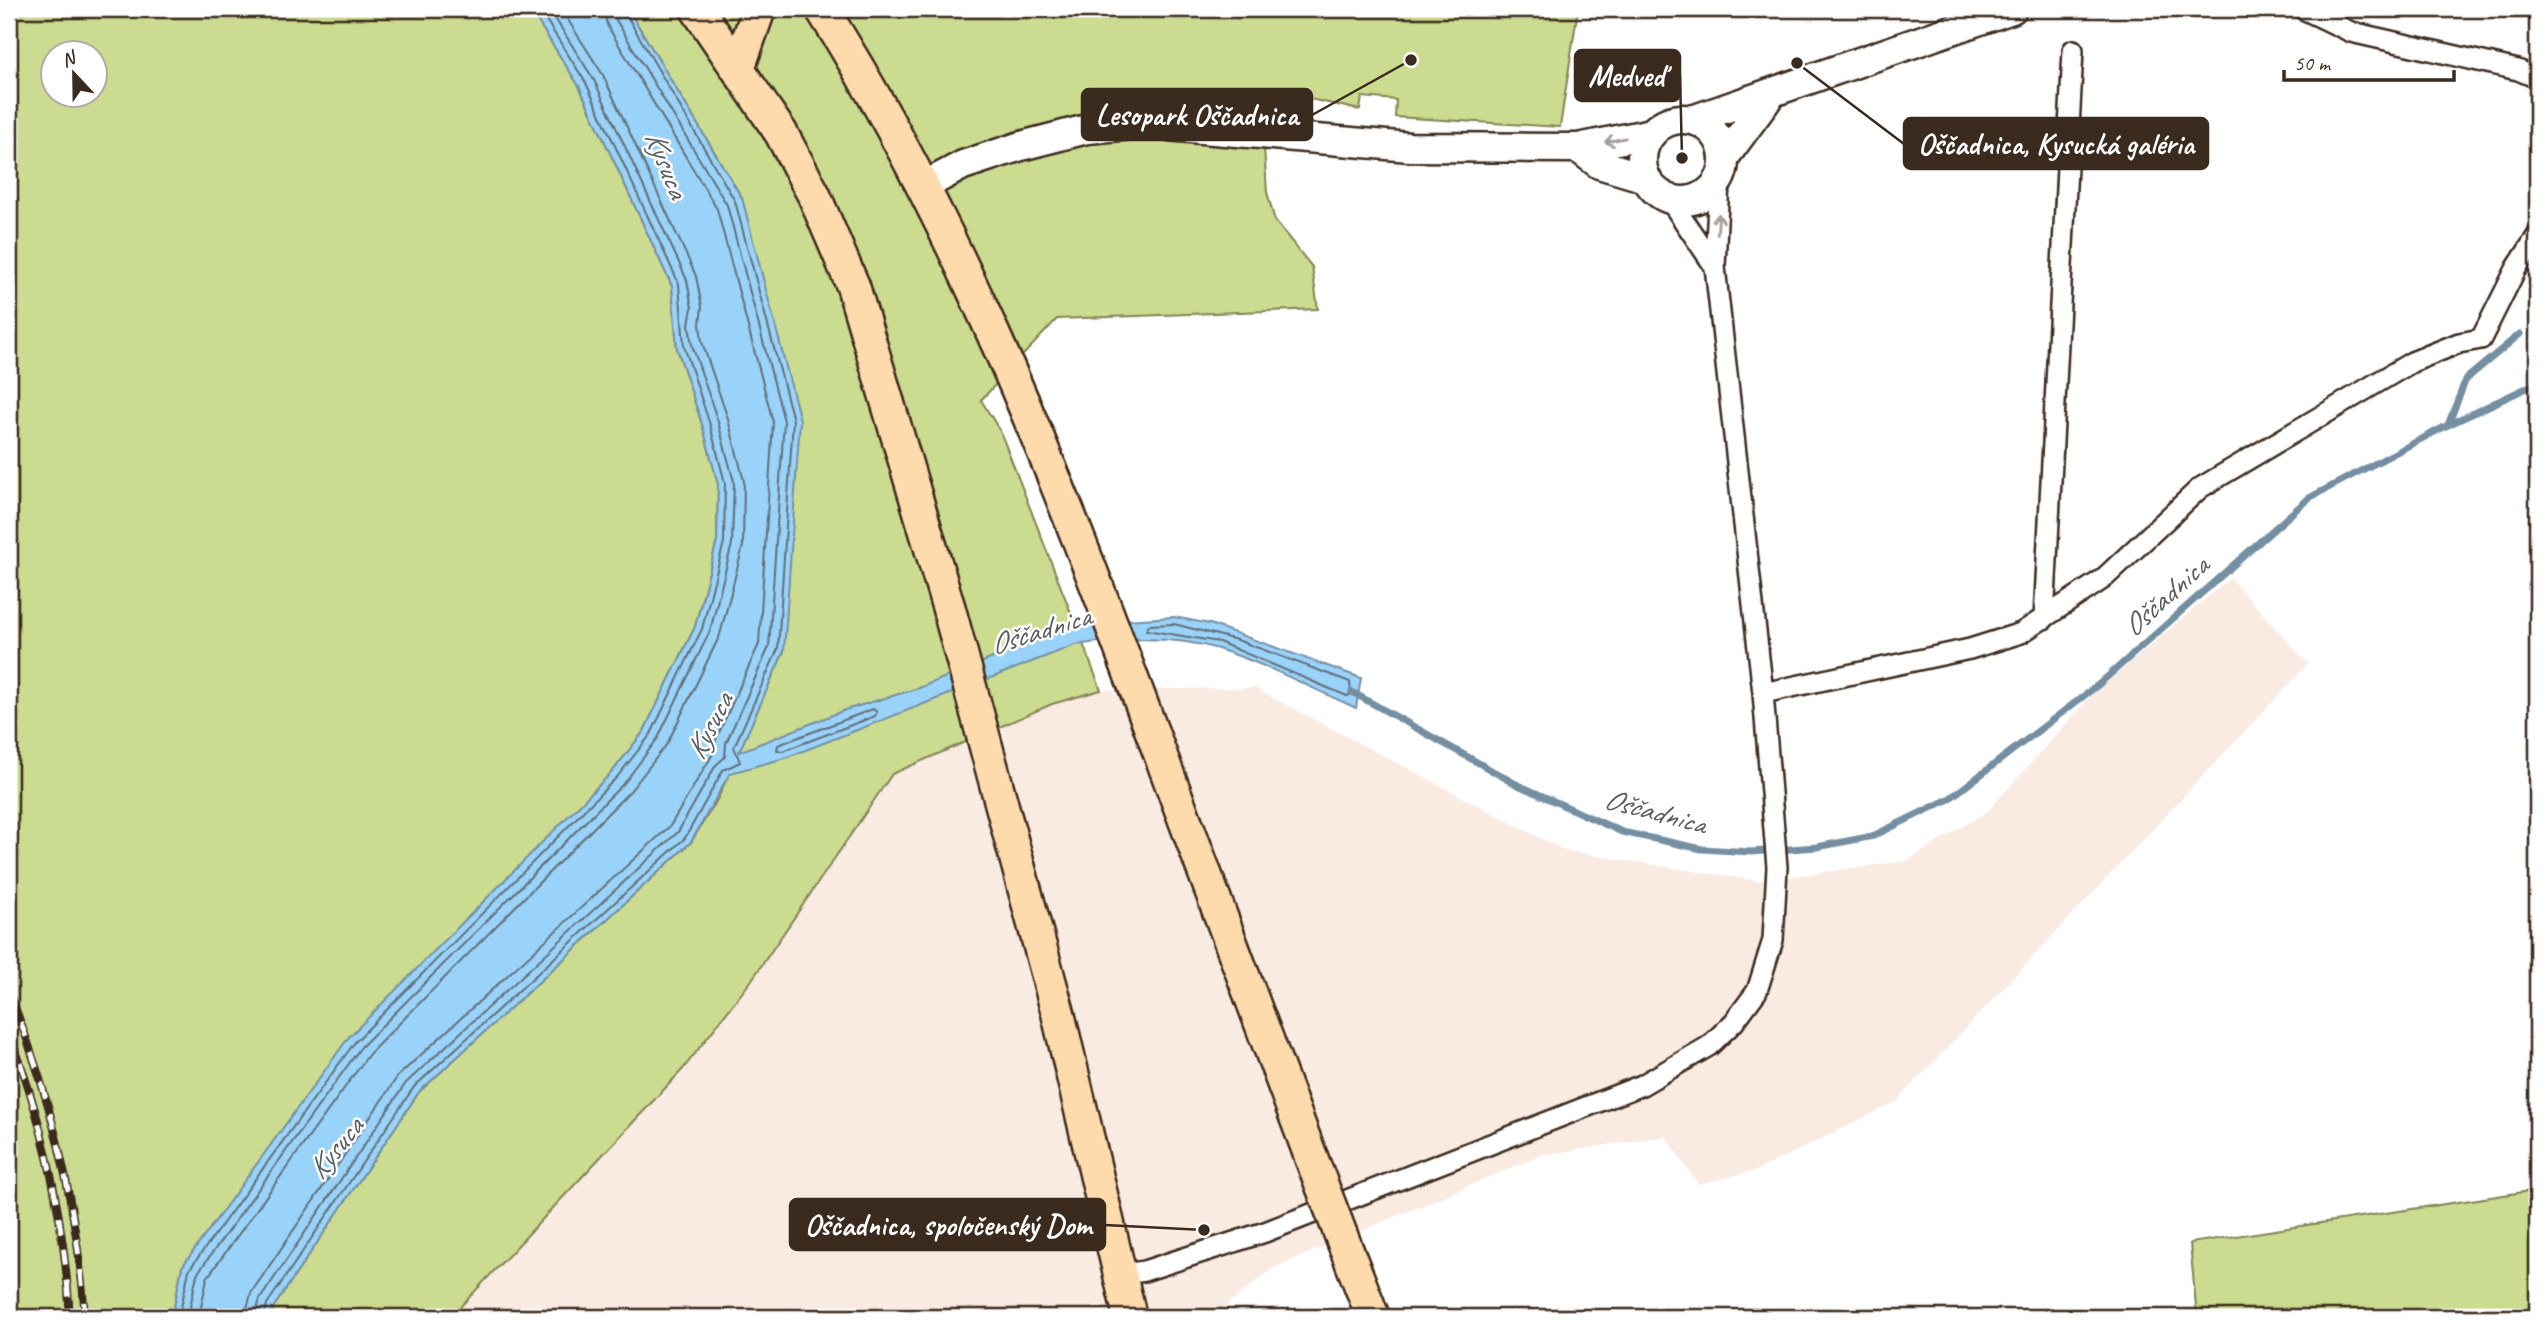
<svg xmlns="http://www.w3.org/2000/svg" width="2546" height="1326" viewBox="0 0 2546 1326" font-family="Caveat,sans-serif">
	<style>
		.built { fill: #f9eae2 }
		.green { fill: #cbdb8f; stroke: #838256; stroke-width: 2; fill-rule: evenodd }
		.water { fill: #9ad3fa; stroke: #748fa2; stroke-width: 2 }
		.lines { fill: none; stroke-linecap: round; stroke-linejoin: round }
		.shore { stroke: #616e76; stroke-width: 2 }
		.stream { stroke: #748fa2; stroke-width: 7 }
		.street-casing { stroke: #3b2a1e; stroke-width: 24 }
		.secondary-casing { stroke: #3b2a1e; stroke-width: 33 }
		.primary-casing { stroke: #3b2a1e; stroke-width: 37 }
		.street { stroke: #fff; stroke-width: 19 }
		.secondary { stroke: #fff; stroke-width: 28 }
		.primary { stroke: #fedbac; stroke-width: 32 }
		.rail-casing { stroke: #3b2a1e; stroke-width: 8 }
		.rail { stroke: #fff; stroke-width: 5; stroke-dasharray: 16; stroke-linecap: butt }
		.primary-bridge-casing { stroke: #3b2a1e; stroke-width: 37; stroke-linecap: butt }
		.primary-bridge { stroke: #fedbac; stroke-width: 32 }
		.oneway { stroke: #a79f9a }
		.labels { text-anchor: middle; stroke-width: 5; stroke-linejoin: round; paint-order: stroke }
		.water-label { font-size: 30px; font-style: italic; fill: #585d60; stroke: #fff }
		.leader { fill: none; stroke: #3b2a1e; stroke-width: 2.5 }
		.callout-dot { fill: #3b2a1e; stroke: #fff; stroke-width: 2.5 }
		.callout { fill: #3b2a1e; stroke: #3b2a1e; stroke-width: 2.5 }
		.callout-label { font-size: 30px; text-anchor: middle; font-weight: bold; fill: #fff }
	</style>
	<rect width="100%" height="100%" fill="#fff"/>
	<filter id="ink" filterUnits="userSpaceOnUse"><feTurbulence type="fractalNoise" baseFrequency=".0143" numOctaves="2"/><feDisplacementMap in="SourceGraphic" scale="14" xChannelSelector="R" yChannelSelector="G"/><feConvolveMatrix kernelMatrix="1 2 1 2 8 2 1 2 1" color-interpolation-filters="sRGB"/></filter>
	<g filter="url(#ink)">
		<path class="built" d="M2230,578L2308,664L1896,1102L1758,1170L1698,1184L1665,1136L1542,1155L1273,1268L1212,1317H454L879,796L892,774L1053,704L1101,690L1254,688L1565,851L1757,881L1907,861L1989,810L2092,695Z"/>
		<path class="green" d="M9,9H530L579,86L672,286L677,348L703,427L718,484L717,541L695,627L644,731L613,771L182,1267L172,1317H9ZM52,52H94V94H52Z
			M628,9H1578L1560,127L1395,117L1396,100L1362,97L1360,110L1260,88L1267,192L1275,221L1312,267L1318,309L1057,319L981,400L1000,431L1101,690L1052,704L892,774L751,981L683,1069L462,1305L454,1317H270L273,1308L419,1092L691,842L718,798L784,651L742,198Z
			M2537,1190V1317H2197L2190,1243Z"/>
		<path class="water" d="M530,9H628L742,198L800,420L784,651L739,752L845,710L919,688L1057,632L1092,622L1174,617L1210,624L1361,678L1356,708C1311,688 1266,664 1218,649C1173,635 1121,638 1075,645L785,758L730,773L691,842L419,1092L273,1308L270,1317H172L182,1267L349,1037L613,771L644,731L695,627L717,541L718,484L703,427L677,348L672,286L579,86Z"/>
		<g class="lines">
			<path class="shore" d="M1174,624L1237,640L1350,682L1351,694L1347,696L1219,642L1146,630L1149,625Z
				M873,709L877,712L875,716L783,751L777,750L778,745Z
				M179,1317L189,1270L355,1042L618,776L651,734L702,629L724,542L725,483L710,425L684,346L679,284L586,83L539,9
				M188,1317L197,1274L361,1047L625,782L658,738L710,631L732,544L734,482L718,422L692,345L689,324L692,308L687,280L594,80L549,9
				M199,1317L207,1278L369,1054L631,790L667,744L720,635L743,546L744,481L728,419L702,342L700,324L702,307L696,276L603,75L561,9
				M245,1317L251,1293L398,1076L670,826L714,752L716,739L759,644L773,422L717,209L607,25L604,9
				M255,1317L260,1299L406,1083L678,832L716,765L725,757L726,743L769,647L784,421L727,205L616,20L614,9
				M264,1317L267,1304L414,1087L685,838L723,770L740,762L734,747L778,649L793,420L735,201L623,9"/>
			<path class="stream" d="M2448,425L2466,379L2520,334
				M1352,692L1516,784L1622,832L1702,849L1751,852L1817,847L1873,836L1949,799L2098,685L2309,498L2448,425L2537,383"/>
			<g class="street-casing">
				<path id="street" d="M2303,9L2351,32L2518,70L2537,78
					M1669,199L1715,267
					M2044,619L2073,50
					M1763,693L1970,649L2021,633L2103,579L2200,488L2412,362L2459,343L2481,339L2516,269L2537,236
					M1119,1275L1144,1271L1265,1232L1642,1085L1709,1046L1734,1022L1757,991L1773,940L1777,867L1763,693L1715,267L1719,180"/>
			</g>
			<g class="secondary-casing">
				<path id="secondary" d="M1642 160a41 41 0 1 1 82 0a41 41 0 1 1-82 0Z
					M1692,120L2012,9
					M1578,148L1599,164L1646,178
					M1724,158L1772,93
					M924,186L963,165L1021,146L1087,129L1143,124L1410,147L1578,148L1652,133"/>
			</g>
			<g class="primary-casing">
				<path id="primary" d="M697,9L781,133L814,195L853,286L949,609L988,754L1058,1013L1130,1317
					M822,9C957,223 1049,457 1137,692C1195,847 1253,1002 1311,1157
					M738,69L759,9
					M1344,1243L1373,1317"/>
			</g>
			<use href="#street" class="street"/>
			<use href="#secondary" class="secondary"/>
			<use href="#primary" class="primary"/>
			<g class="rail-casing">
				<path id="rail" d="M9,992C51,1096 77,1205 85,1317
					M9,1032C44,1123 64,1220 70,1317"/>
			</g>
			<use href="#rail" class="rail"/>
			<g class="primary-bridge-casing">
				<path id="primary-bridge" d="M1311,1157L1344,1243"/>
			</g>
			<use href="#primary-bridge" class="primary-bridge"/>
		</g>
		<defs><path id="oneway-shaft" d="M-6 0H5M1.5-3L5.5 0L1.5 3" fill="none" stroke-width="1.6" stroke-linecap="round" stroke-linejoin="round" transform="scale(1.75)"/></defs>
		<g class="oneway">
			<use href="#oneway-shaft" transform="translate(1615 140) rotate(168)"/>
			<use href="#oneway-shaft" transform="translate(1718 224) rotate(-86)"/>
		</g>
	</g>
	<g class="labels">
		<g class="water-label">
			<text transform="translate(667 164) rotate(68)" y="10">Kysuca</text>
			<text transform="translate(2165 596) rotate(-42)" y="10">Oščadnica</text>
			<text transform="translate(1040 630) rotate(-17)" y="10">Oščadnica</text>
			<text transform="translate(709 726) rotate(-63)" y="10">Kysuca</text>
			<text transform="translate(1655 811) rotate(15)" y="10">Oščadnica</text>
			<text transform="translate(335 1148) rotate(-51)" y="10">Kysuca</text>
		</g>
	</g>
	<path class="leader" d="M1682 158L1680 75M1411 60L1312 115M1797 63L1904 144M1204 1230L1105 1225"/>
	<g class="callout-dot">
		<circle cx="1682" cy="158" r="7"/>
		<circle cx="1411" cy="60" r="7"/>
		<circle cx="1797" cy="63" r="7"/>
		<circle cx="1204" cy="1230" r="7"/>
	</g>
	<g class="callout">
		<rect x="1575" y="50" width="105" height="51" rx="7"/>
		<rect x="1082" y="89" width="230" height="51" rx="7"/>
		<rect x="1904" y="118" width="304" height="51" rx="7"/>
		<rect x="790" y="1199" width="315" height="51" rx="7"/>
	</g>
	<g class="callout-label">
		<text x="1627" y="86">Medveď</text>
		<text x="1197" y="125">Lesopark Oščadnica</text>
		<text x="2056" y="154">Oščadnica, Kysucká galéria</text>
		<text x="948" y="1235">Oščadnica, spoločenský Dom</text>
	</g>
	<rect width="2546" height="1326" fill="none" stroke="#fff" stroke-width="35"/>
	<rect x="18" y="18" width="2511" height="1291" fill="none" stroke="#3b2a1e" stroke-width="2.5" filter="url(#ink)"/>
	<g transform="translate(74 74) rotate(338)"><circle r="33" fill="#ffffff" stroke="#b1aaa5" stroke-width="2"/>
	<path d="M0-5L12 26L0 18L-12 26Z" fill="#3b2a1e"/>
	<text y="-10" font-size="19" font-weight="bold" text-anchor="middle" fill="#3b2a1e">N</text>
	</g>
	<path d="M2284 70v10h170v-10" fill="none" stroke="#3b2a1e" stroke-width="3.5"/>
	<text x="2294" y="70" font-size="21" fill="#3b2a1e" stroke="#ffffff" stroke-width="5" paint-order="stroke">50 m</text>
</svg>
